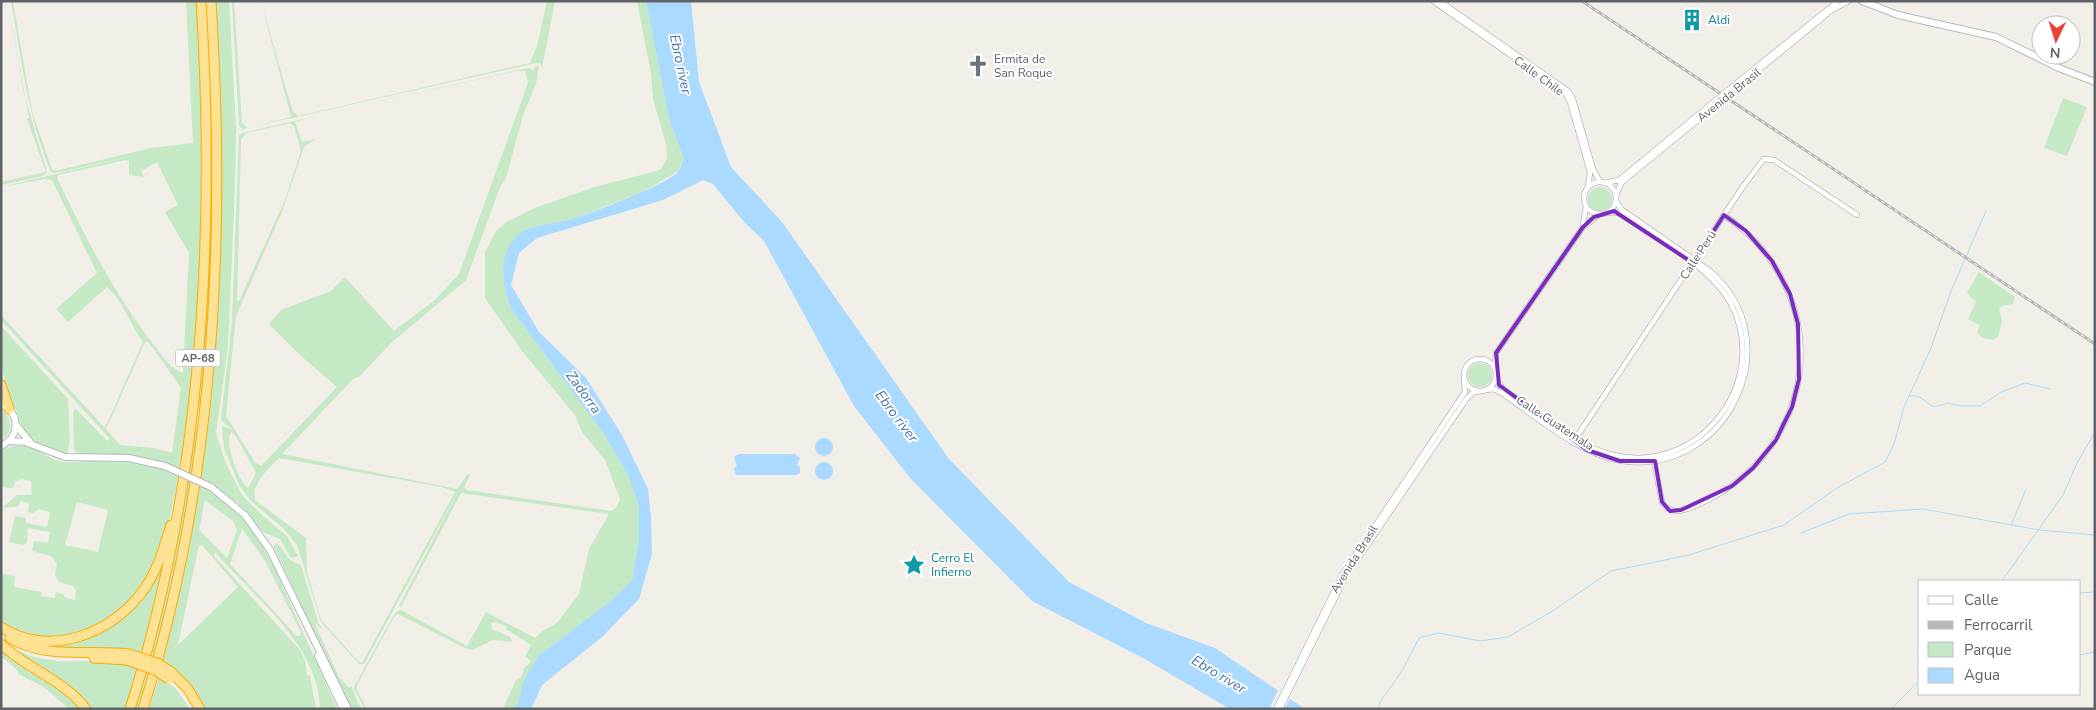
<svg xmlns="http://www.w3.org/2000/svg" width="2096" height="710" viewBox="0 0 2096 710" font-family="'Nunito Sans',sans-serif">
	<style>
		.green { fill: #c5e8c5; fill-rule: evenodd }
		.water { fill: #aadaff }
		.pier { fill: #f1efe8 }
		.lines { fill: none; stroke-linecap: round; stroke-linejoin: round }
		.stream { stroke: #aadaff; stroke-width: 1 }
		.street-casing { stroke: #b5b8bc; stroke-width: 6 }
		.secondary-casing { stroke: #b6babf; stroke-width: 8 }
		.highway-casing { stroke: #f9ab00; stroke-width: 11 }
		.street { stroke: #fff; stroke-width: 4.5 }
		.secondary { stroke: #fff; stroke-width: 6 }
		.highway { stroke: #fde293; stroke-width: 9 }
		.rail-casing { stroke: #b6b7b8; stroke-width: 3 }
		.rail { stroke: #fff; stroke-width: 1; stroke-dasharray: 4; stroke-linecap: butt }
		.street-bridge-casing { stroke: #b5b8bc; stroke-width: 6; stroke-linecap: butt }
		.secondary-bridge-casing { stroke: #b6babf; stroke-width: 8; stroke-linecap: butt }
		.highway-bridge-casing { stroke: #f9ab00; stroke-width: 11; stroke-linecap: butt }
		.street-bridge { stroke: #fff; stroke-width: 4.5 }
		.secondary-bridge { stroke: #fff; stroke-width: 6 }
		.highway-bridge { stroke: #fde293; stroke-width: 9 }
		.marked { fill: none; stroke: #7b2cbf; stroke-width: 4; stroke-linejoin: round }
		.labels { text-anchor: middle; stroke-width: 4; stroke-linejoin: round; paint-order: stroke }
		.shield { fill: #fff; stroke: #8f9295; stroke-width: 1 }
		.shield-label { font-size: 11px; font-weight: bold; fill: #5f6368 }
		.culture-label { font-size: 12px; fill: #0d838f; stroke: #fff; text-anchor: start }
		.worship-label { font-size: 12px; fill: #5b616d; stroke: #fff; text-anchor: start }
		.street-label { font-size: 12px; fill: #5f6368; stroke: #fff }
		.water-label { font-size: 14px; font-style: italic; fill: #4174aa; stroke: #fff }
	</style>
	<rect width="100%" height="100%" fill="#f1efe8"/>
	<path class="green" d="M8,1L24,94L47,172L43,176L1,185V182L46,172L27,119L29,118Z
		M11,1H13L32,112L52,169L55,171L151,148L193,143L186,1H197C205,148 207,298 183,444C177,482 172,522 157,558C144,592 111,627 73,634C43,639 28,639 1,623V574L15,576L14,587L42,592L41,596L55,598L56,592L63,594L65,598L75,600L76,590L73,586L59,582L55,576L57,564L51,556L32,551L34,541L48,543L50,532L28,528L27,542L24,545L9,542L15,516L26,518V523L47,527L50,512L39,509L33,513L28,512L29,503L20,501L19,506L5,508L4,506L17,495H32L31,481L22,479L16,481L13,488L1,487V451C30,436 37,455 62,462C71,464 98,459 109,459C129,460 147,464 166,469L168,463L122,454H79L74,450L73,413L75,408L107,441L110,439L1,320V315L105,428L143,342C130,324 124,302 107,287L68,322L56,309L97,273L52,180L45,179L1,187L150,152L56,173L51,172C27,114 22,61 11,1ZM126,160L129,161V175L144,177L141,171L157,162L178,205L165,212L189,253L183,373C170,369 161,354 153,344C113,292 85,237 57,178L58,175ZM145,342H148L153,348L181,388L172,453L153,448L120,445L106,429ZM77,502L108,510L98,552L65,545Z
		M204,1H209L213,103V252L203,403L199,413L198,396L205,296Z
		M216,1H229L236,128L235,187L228,347L216,433L226,464L242,495L264,517L287,536L298,556L291,558L280,539L263,532L238,503L213,485L253,531L273,564L337,709H320C319,645 254,597 215,552L214,556L300,650L305,661L307,675L310,676L316,709H203L162,663C182,580 200,496 209,410C224,274 223,137 216,1ZM205,500L233,521L237,530L227,558L199,530ZM242,529L264,559L301,632L300,636H297L230,564ZM201,544L238,587L178,645L198,549Z
		M232,1H234L242,123L248,128L291,117L261,1L285,86L293,111L298,116L530,63L537,46L547,1H555L542,68L541,64L536,63L243,129L239,126Z
		M637,1H646L669,119L684,159L677,172L642,192L570,220L530,229L518,236L507,252L512,310L606,437L628,475L639,506V539L632,580L611,601L538,656L524,683L519,701L514,709H503L516,680L522,676L524,668L532,661L525,657L531,645L506,629L507,627L496,622L491,623L492,629L510,637L512,642L493,640L472,650L465,648L398,614L394,617L357,685V690L367,709H365L354,689L355,685L395,613L401,610L467,646L486,612L535,638L544,630L557,623L579,594L589,549L609,514L461,493L401,607L399,606L461,486L364,664H359L321,622L297,545L284,529L251,501L239,485L224,448L222,427L224,426L234,431L221,420L232,321L239,135L242,133L312,117L295,122L302,142L315,139L304,147L282,212L236,316L226,416L255,462L261,466L337,387L300,355L269,324L281,310L331,291L345,277L394,331L435,300L459,274L524,94L528,82L525,71H517L318,115L523,69L530,68L533,71L534,67L539,66L536,84L523,115L506,178L500,187L466,280L391,343L359,377L353,379L282,454L457,489L468,474L470,475L464,487L467,490L611,511L616,508L620,499L605,460L582,432L575,415L522,351L485,298V252L496,231L508,221L537,207L595,187L660,170L667,159L666,144L653,99L651,74ZM290,123L294,126L301,151L285,200L239,301H237L241,140L246,133ZM231,432L236,436L256,473L248,488C238,480 224,443 231,432ZM279,458L442,487L455,492L362,663L358,661L321,620L307,572L306,538L255,500C251,484 269,468 279,458Z
		M2063,98L2087,107L2067,156L2044,148Z
		M1588 199a12 12 0 1 1 24 0a12 12 0 1 1-24 0Z
		M1979,272L2015,297L2013,304L2001,306L1999,310L2002,321L1998,337L1992,340L1981,337L1977,332L1980,325L1968,319L1976,302L1967,293Z
		M1,326L68,399L70,442L67,454C51,451 28,443 22,427C20,422 19,417 17,412C0,378 1,364 1,326Z
		M1468 375a12 12 0 1 1 24 0a12 12 0 1 1-24 0Z
		M1,411C14,418 13,432 1,441Z
		M196,428C201,458 191,493 185,523C172,585 156,647 140,709H133Z
		M275,543C288,549 282,559 301,565L318,622L323,630L314,622L339,677L349,688L351,686L361,709H350L274,547Z
		M166,548L150,622L126,709H89L8,645C45,668 76,659 117,662L31,645L47,644L121,617Z
		M1,649L58,687L82,709H69L44,687L18,674V671L1,656Z
		M160,675L177,690L190,709H149Z"/>
	<path class="water" d="M646,1H691L699,82L731,167L782,222L949,459L1069,582L1146,623L1215,648L1305,709H1230L1143,658L1032,601L910,478L854,406L764,241L745,223L713,184L703,180L663,200L537,238L519,253L511,285L539,332L586,378L622,435L648,489L651,518L652,554L639,599L602,637L542,685L531,709H514L519,701L523,683L538,656L611,601L632,580L639,539V506L628,475L606,437L512,310C503,287 496,255 518,235C532,224 553,224 569,220C589,214 663,186 677,173C680,170 682,163 684,159L669,119Z
		M815 447a9 9 0 1 1 18 0a9 9 0 1 1-18 0Z
		M739,454H795L800,458L797,465L800,467V473L796,475H736L734,469L737,465L734,457Z
		M815 471a9 9 0 1 1 18 0a9 9 0 1 1-18 0Z"/>
	<path class="pier" d="M1279,688L1291,696L1285,709H1269Z"/>
	<g class="lines">
		<path class="stream" d="M1909,396C1922,394 1924,402 1934,407L1948,403L1960,406H1980L2001,392L2025,383L2050,389
			M2012,523L2026,489
			M1801,533L1849,514L1923,509L2039,530L2095,535
			M2002,581L2063,495L2077,463L2095,432
			M2080,593L2095,592
			M2080,655L2095,652
			M1378,709L1380,702L1402,671L1419,638L1439,633L1480,641L1508,637L1551,612L1611,571L1689,555L1784,525L1837,488L1885,462L1894,444L1904,407L1931,348L1951,291L1986,211
			M1891,709L1920,680"/>
		<g class="street-casing">
			<path id="street" d="M1433,1L1565,93L1570,102L1590,172L1588,187
				M1440,1L1568,91L1573,99L1593,169L1600,182
				M1733,86L1838,1
				M1737,88L1832,10L1849,1
				M1584 198a16 16 0 1 1 32 0a16 16 0 1 1-32 0Z
				M1604,183L1619,180L1711,104
				M1616,196L1621,183L1714,107
				M1583,225L1586,206
				M1464 375a16 16 0 1 1 32 0a16 16 0 1 1-32 0Z
				M1495,369L1496,353L1583,227L1600,214
				M1496,378L1503,389C1533,410 1577,447 1613,455C1699,476 1773,381 1730,302C1710,267 1654,235 1619,213H1607
				M1486,390L1493,389L1500,392C1536,416 1579,455 1622,461C1728,476 1792,341 1710,271L1621,209L1616,201
				M1574,441L1744,185L1764,159L1774,160L1857,215
				M1654,461L1662,502C1671,517 1686,510 1699,504C1823,448 1836,291 1724,215
				M1276,709L1342,575L1465,392L1464,378
				M1280,709L1345,578L1467,398L1474,392L1481,391"/>
		</g>
		<g class="secondary-casing">
			<path id="secondary" d="M1862,1L1898,15L1996,37L2059,68L2095,82
				M1,404C21,413 20,437 1,446
				M16,425L30,442
				M10,441L25,442L65,457L129,458L165,466
				M211,487L245,515L270,550L348,709
				M318,656L343,709"/>
		</g>
		<g class="highway-casing">
			<path id="highway" d="M1,385L9,409
				M1,627C50,659 114,633 145,588C158,569 164,547 171,525
				M10,638C48,660 88,649 129,654
				M1,644C27,669 64,680 86,709
				M94,658L127,660
				M171,672L188,689L200,709
				M130,709C202,482 216,238 201,1
				M143,709C215,481 226,239 211,1"/>
		</g>
		<use href="#street" class="street"/>
		<use href="#secondary" class="secondary"/>
		<use href="#highway" class="highway"/>
		<g class="rail-casing">
			<path id="rail" d="M1582,1L2095,344"/>
		</g>
		<use href="#rail" class="rail"/>
		<g class="street-bridge-casing">
			<path id="street-bridge" d="M1711,104L1733,86
				M1714,107L1737,88"/>
		</g>
		<g class="secondary-bridge-casing">
			<path id="secondary-bridge" d="M165,466L211,487"/>
		</g>
		<g class="highway-bridge-casing">
			<path id="highway-bridge" d="M129,654L157,663L171,672
				M127,660L155,670L169,679"/>
		</g>
		<use href="#street-bridge" class="street-bridge"/>
		<use href="#secondary-bridge" class="secondary-bridge"/>
		<use href="#highway-bridge" class="highway-bridge"/>
	</g>
	<path class="marked" d="M1614,211L1693,263L1724,215L1746,231L1772,261L1790,294L1798,324L1799,379L1792,407L1776,440L1753,468L1732,486L1681,510L1670,511L1662,502L1655,461H1620L1587,450L1499,385L1496,353L1583,227L1594,217Z"/>
	<defs>
		<g id="building-bare" transform="scale(1.725)"><path d="M-4-6H4V6H1V3H-1V6H-4ZM-2.5-4.3h1.7v1.8h-1.7ZM.8-4.3h1.7v1.8H.8ZM-2.5-1h1.7V.8h-1.7ZM.8-1h1.7V.8H.8Z" fill="#0f9aa8" stroke="#fff" stroke-width="2.5" paint-order="stroke"/></g>
		<g id="church-bare" transform="scale(1.725)"><path d="M-1.2-6h2.4v3.5h3.3v2.4h-3.3V6h-2.4V-.1h-3.3v-2.4h3.3Z" fill="#6b7280" stroke="#fff" stroke-width="2.5" paint-order="stroke"/></g>
		<g id="sight-bare" transform="scale(1.725)"><path d="M0-6L1.8-2.2L6-1.7L2.9 1.2L3.7 5.4L0 3.3L-3.7 5.4L-2.9 1.2L-6-1.7L-1.8-2.2Z" fill="#0f9aa8" stroke="#fff" stroke-width="2.5" paint-order="stroke"/></g>
	</defs>
	<g fill-rule="evenodd">
		<use href="#building-bare" x="1692" y="20"/>
		<use href="#church-bare" x="978" y="66"/>
		<use href="#sight-bare" x="914" y="565"/>
	</g>
	<g class="labels">
		<rect class="shield" x="175.5" y="349.5" width="45" height="17" rx="4"/>
		<g class="shield-label">
			<text x="198" y="362">AP-68</text>
		</g>
		<g class="culture-label">
			<text x="1708" y="24">Aldi</text>
			<text x="931" y="562">Cerro El<tspan x="931" dy="14">Infierno</tspan></text>
		</g>
		<g class="worship-label">
			<text x="994" y="63">Ermita de<tspan x="994" dy="14">San Roque</tspan></text>
		</g>
		<g class="street-label">
			<text transform="translate(1539 76) rotate(36)" y="4">Calle Chile</text>
			<text transform="translate(1729 95) rotate(-39)" y="4">Avenida Brasil</text>
			<text transform="translate(1698 255) rotate(-57)" y="4">Calle Perú</text>
			<text transform="translate(1555 423) rotate(33)" y="4">Calle Guatemala</text>
			<text transform="translate(1354 559) rotate(-58)" y="4">Avenida Brasil</text>
		</g>
		<g class="water-label">
			<text transform="translate(681 64) rotate(78)" y="5">Ebro river</text>
			<text transform="translate(584 392) rotate(54)" y="5">Zadorra</text>
			<text transform="translate(897 416) rotate(53)" y="5">Ebro river</text>
			<text transform="translate(1219 674) rotate(31)" y="5">Ebro river</text>
		</g>
	</g>
	<rect width="2096" height="710" fill="none" stroke="#5f6368" stroke-width="5"/>
	<rect x="1918" y="580" width="162" height="115" fill="#ffffff" stroke="#bfc1c3"/>
	<rect x="1928" y="596" width="25" height="8" fill="#ffffff" stroke="#bfc1c3"/>
	<text x="1964" y="605" font-size="15" fill="#5f6368">Calle</text>
	<rect x="1928" y="621" width="25" height="8" fill="#b6b7b8" stroke="#bfc1c3"/>
	<text x="1964" y="630" font-size="15" fill="#5f6368">Ferrocarril</text>
	<rect x="1928" y="642" width="25" height="15" fill="#c5e8c5" stroke="#bfc1c3"/>
	<text x="1964" y="655" font-size="15" fill="#5f6368">Parque</text>
	<rect x="1928" y="668" width="25" height="15" fill="#aadaff" stroke="#bfc1c3"/>
	<text x="1964" y="680" font-size="15" fill="#5f6368">Agua</text>
	<g transform="translate(2056 40) rotate(184)"><circle r="24" fill="#ffffff" stroke="#bfc1c3"/>
	<path d="M0-4L9 19L0 12L-9 19Z" fill="#ea4335"/>
	<text y="-8" font-size="14" font-weight="bold" text-anchor="middle" fill="#5f6368">N</text>
	</g>
</svg>
